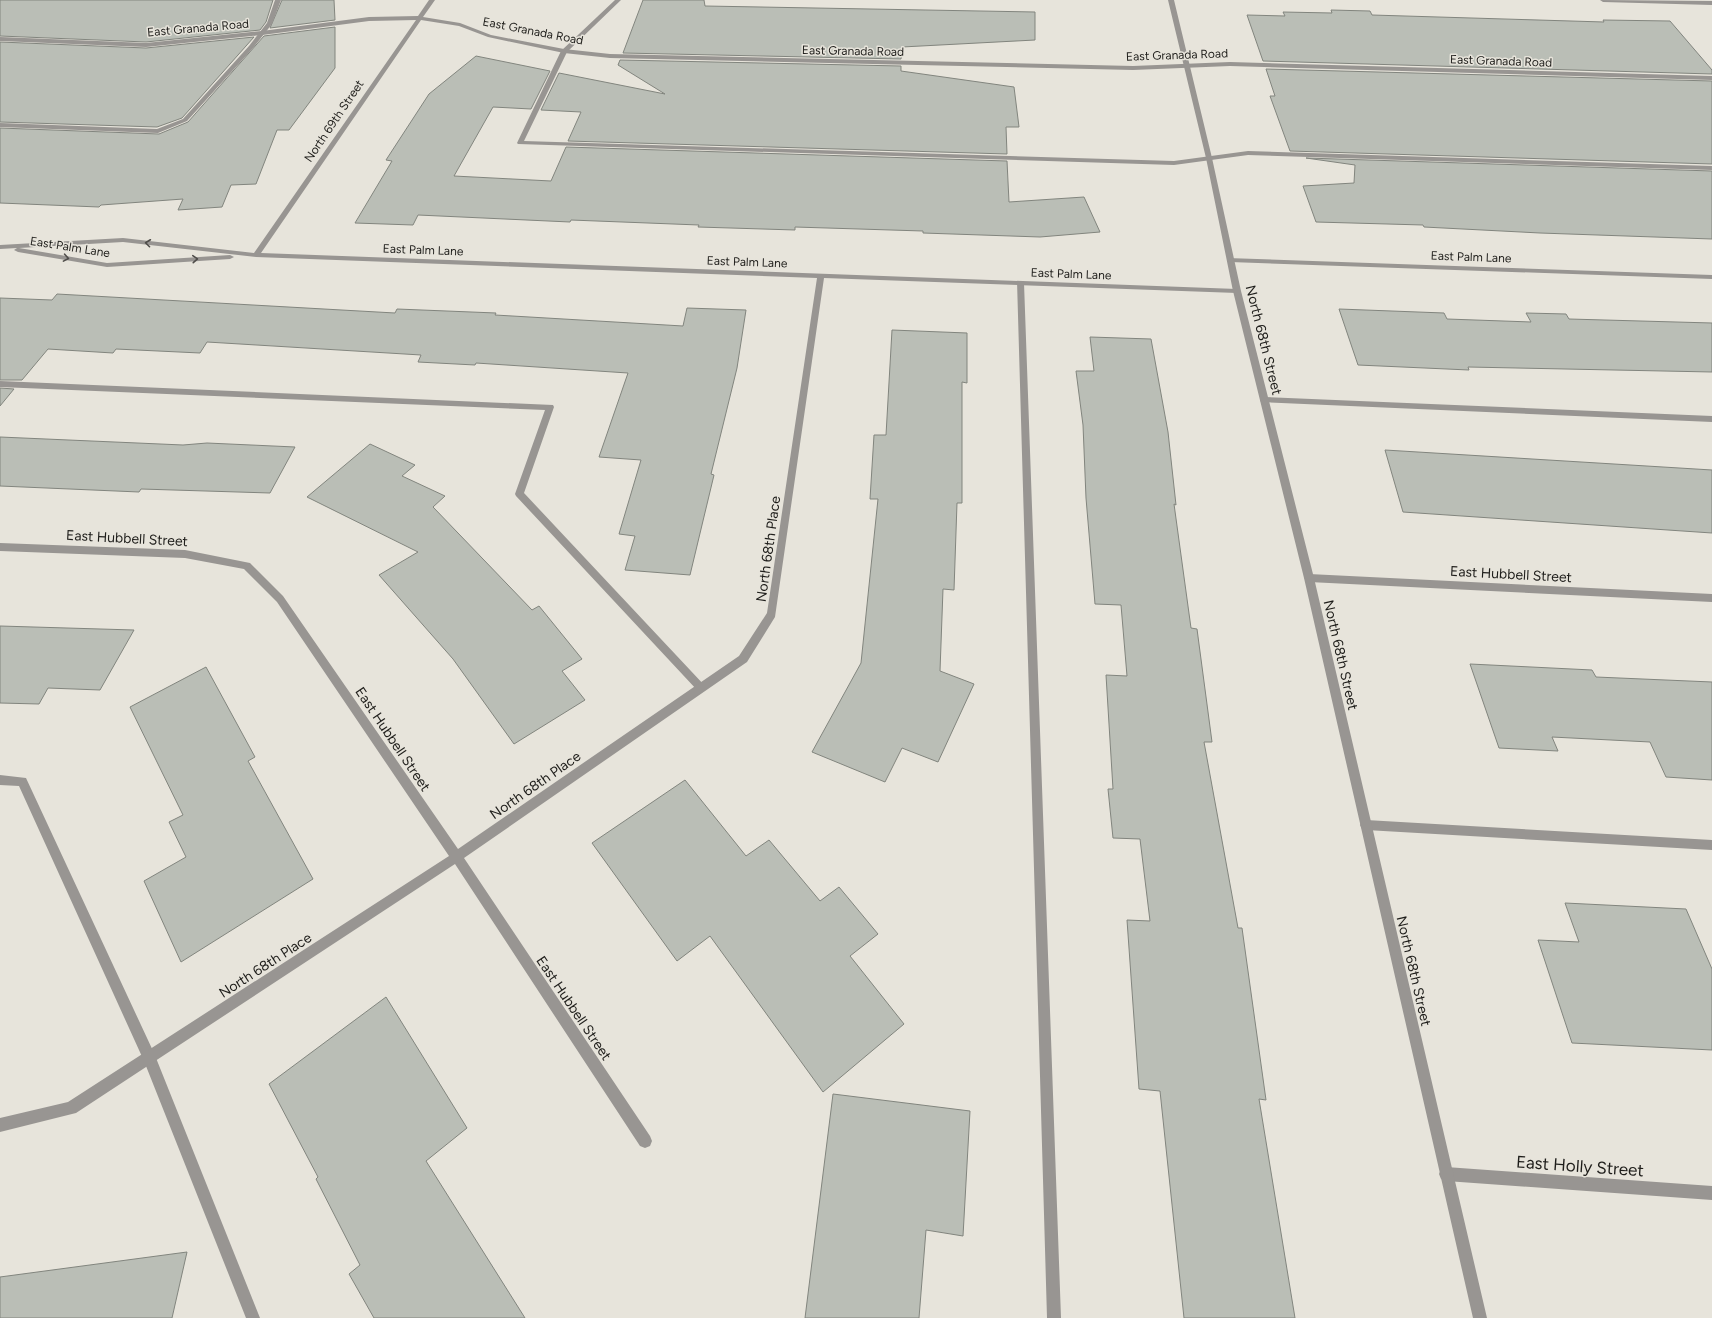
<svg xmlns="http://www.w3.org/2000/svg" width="1712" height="1318" viewBox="0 0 1712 1318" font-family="Figtree,sans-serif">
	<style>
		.building { fill: #babeb6; stroke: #82857e }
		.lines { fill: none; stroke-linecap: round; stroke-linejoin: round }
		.service { fill: #989592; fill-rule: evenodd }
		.minor { fill: #989592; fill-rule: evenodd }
		.tertiary { fill: #989592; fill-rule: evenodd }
		.oneway { stroke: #4f4d4a }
		.labels { text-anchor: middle; stroke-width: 3; stroke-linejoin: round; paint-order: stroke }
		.far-street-label { font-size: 12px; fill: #1e1d1a; stroke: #e7e4db }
		.street-label { font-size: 14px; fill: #1e1d1a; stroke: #e7e4db }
		.near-street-label { font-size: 17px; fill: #1e1d1a; stroke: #e7e4db }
	</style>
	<rect width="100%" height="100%" fill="#e7e4db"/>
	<path class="building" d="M0,0H273L266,22L260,30L146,42L0,36Z
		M282,0H334L335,20L270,28Z
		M643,0H704L705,6L1035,12V40L902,47L901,59L623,53Z
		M1331,10L1370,11L1372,15L1604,22L1603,20L1670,21L1712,70V74L1263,61L1247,15L1285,16L1283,12L1332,13Z
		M335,27V68L289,130H277L256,184L231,185L222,207L178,210L183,199L101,205L99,207L0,203V128L159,134L188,122L264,36Z
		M254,37L182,118L157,127L0,122V42L146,48Z
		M476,56L550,71L531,109L493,107L454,176L551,181L566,147L1007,161L1009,202L1084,197L1100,232L1040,237L923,233V231L795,227V230L698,227L699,225L571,220L570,222L418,215L413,225L355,223L392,161L386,160L429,94Z
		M620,60L901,66V71L1014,87L1019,127H1006L1007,154L568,141L581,112L541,110L559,73L665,94L618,65Z
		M1266,69L1712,81V164L1290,151L1270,96H1275Z
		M1306,158L1712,171V239L1540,233L1424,227L1423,225L1316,222L1303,186L1354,183L1355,165Z
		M57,294L395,313L397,309L496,313L495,315L683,326L687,308L746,310L737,368L711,474L714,475L690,575L625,570L635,536L619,534L641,460L599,457L628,373L476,363L475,365L418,362L421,355L207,342L200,353L116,349L113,353L48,349L22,380H0V298L52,300Z
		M1339,309L1444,313L1447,319L1531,322L1526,313L1566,314L1569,319L1712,323V372L1468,367L1469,370L1358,365Z
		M892,330L967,333V383L962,382V503H957L954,590L943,589L940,671L974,684L938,762L902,748L885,782L812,752L861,663L878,499H870L874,435H886Z
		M1090,337L1151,339L1168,432L1176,505L1174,504L1191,628L1197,629L1212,742H1204L1238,928H1242L1266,1100L1259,1099L1295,1318H1184L1160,1091L1139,1089L1127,920L1150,921L1140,839L1113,838L1108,789H1113L1106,675L1127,676L1121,605L1095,604L1086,498L1083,425L1076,371H1094Z
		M0,388L14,389L0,406Z
		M0,437L183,445L207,443L295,447L270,493L141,489L139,492L0,486Z
		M370,444L415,465L402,476L445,496L433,507L532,610L539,606L582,659L562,671L585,700L514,744L453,659L379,575L418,552L307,497Z
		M1385,450L1712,470V533L1403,512Z
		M0,626L134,630L100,690L48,688L39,704L0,703Z
		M1470,664L1592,670L1596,677L1712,682V780L1666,777L1650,742L1552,737L1558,751L1499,748Z
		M206,667L255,757L248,761L313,879L181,962L144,881L186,857L169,822L183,815L130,707Z
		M685,780L746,856L769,840L820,901L839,887L878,934L850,956L904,1024L823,1092L710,936L677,961L592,843Z
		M1565,903L1686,909L1712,969V1050L1572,1043L1538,940L1579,942Z
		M386,997L467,1128L426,1161L525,1318H374L349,1274L360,1265L316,1179L318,1177L269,1084Z
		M833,1094L970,1111L963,1236L926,1230L919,1318H805Z
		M187,1252L172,1318H0V1277Z"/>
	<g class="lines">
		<path class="service" d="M275,0H281L272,24L253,48L187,121L158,133L0,127V123L157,129L183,119L249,46L267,23Z
			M615,0H621L567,52L524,141L1174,161L1248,151L1712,166V170L1248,155L1174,165L518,144L517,143L561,51Z
			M1600,0L1712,1V5L1603,2Z
			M1017,281H1023L1024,283L1061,1318H1047Z
			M0,381L553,405L554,407L524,493L706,687L705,690L701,691L697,690L516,496L515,494L545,410L0,387Z
			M1264,397L1712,416V422L1261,402L1260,400Z
			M0,775L26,778L154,1053L260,1318H246L144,1061L19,786L0,785Z
			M1366,820L1712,840V850L1366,830L1362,829L1360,825L1362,821Z"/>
		<path class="minor" d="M429,0H435L423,17L460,23L491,35L564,49L610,54L1133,66L1230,62L1712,76V80L1230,66L1133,70L610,58L564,53L488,37L459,26L421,20L261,253L1237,289L1241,291L1237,293L824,278L775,617L747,662L464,858L650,1136L652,1141L650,1146L645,1148L640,1146L455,864L76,1113L0,1132V1118L68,1102L449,856L277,602L244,569L185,558L0,551V543L185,550L250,563L283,596L458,849L739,656L767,613L817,278L256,257L123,242L19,248L107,263L230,255L234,257L230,259L107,267L18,252L14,250L17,248L0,249V245L123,238L254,253L416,20L369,21L262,35L146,47L0,41V37L146,43L262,31L369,17L418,16Z
			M1227,258L1712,275V279L1230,262H1227Z
			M1309,574L1712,594V602L1309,582L1304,578Z
			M1446,1167L1712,1186V1200L1446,1181L1441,1179L1439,1174L1441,1169Z"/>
		<path class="tertiary" d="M1168,0H1174L1212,158L1241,291L1314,578L1487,1318H1473L1304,578L1233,291L1206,158Z"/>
	</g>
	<defs><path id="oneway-chevron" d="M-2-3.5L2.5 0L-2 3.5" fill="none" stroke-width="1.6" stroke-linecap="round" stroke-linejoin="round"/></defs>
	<g class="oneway">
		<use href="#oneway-chevron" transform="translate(148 243) rotate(-173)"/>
		<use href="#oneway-chevron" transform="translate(66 258) rotate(10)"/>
		<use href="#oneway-chevron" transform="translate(195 259) rotate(-4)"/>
	</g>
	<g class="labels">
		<g class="far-street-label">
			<text transform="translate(198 28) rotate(-5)" y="4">East Granada Road</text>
			<text transform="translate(533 31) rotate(11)" y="4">East Granada Road</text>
			<text transform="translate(853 51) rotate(1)" y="4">East Granada Road</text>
			<text transform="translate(1177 55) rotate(-2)" y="4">East Granada Road</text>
			<text transform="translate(1501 61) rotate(2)" y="4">East Granada Road</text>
			<text transform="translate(334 121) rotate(-56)" y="4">North 69th Street</text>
			<text transform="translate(70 247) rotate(9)" y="4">East Palm Lane</text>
			<text transform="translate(423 250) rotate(2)" y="4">East Palm Lane</text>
			<text transform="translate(1471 257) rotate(2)" y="4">East Palm Lane</text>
			<text transform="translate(747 262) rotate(2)" y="4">East Palm Lane</text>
			<text transform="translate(1071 274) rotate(2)" y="4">East Palm Lane</text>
		</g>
		<g class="street-label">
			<text transform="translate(1264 340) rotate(76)" y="5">North 68th Street</text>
			<text transform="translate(127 538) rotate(3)" y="5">East Hubbell Street</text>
			<text transform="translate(768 549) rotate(-82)" y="5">North 68th Place</text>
			<text transform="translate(1511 574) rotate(3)" y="5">East Hubbell Street</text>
			<text transform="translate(1341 655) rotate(77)" y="5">North 68th Street</text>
			<text transform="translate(393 739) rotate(56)" y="5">East Hubbell Street</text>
			<text transform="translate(535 785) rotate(-35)" y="5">North 68th Place</text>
			<text transform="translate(265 965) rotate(-33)" y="5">North 68th Place</text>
			<text transform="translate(1414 971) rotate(77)" y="5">North 68th Street</text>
			<text transform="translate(574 1008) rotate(56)" y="5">East Hubbell Street</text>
		</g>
		<g class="near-street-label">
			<text transform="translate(1580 1166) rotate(4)" y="6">East Holly Street</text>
		</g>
	</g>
</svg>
